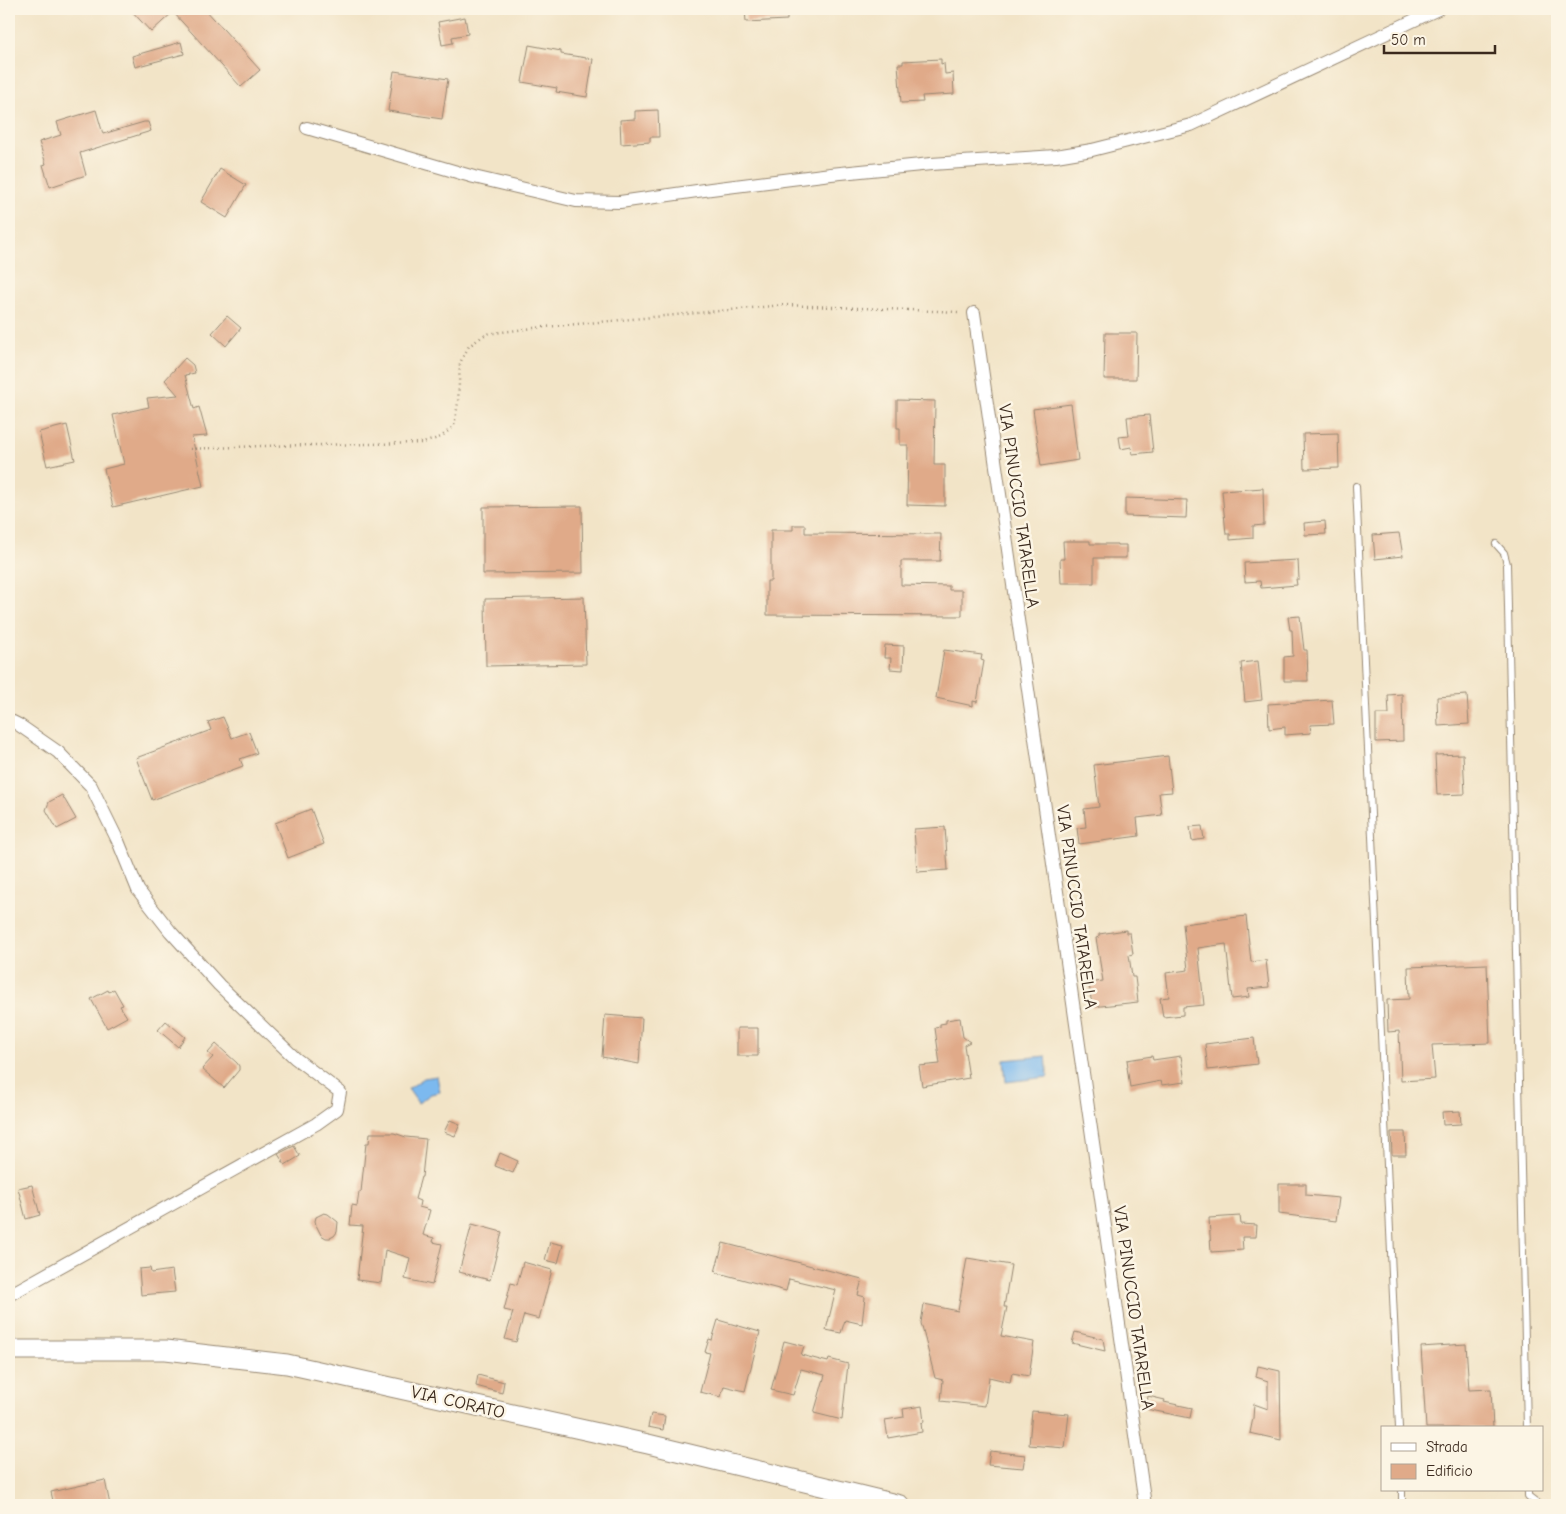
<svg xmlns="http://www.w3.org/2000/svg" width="1566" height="1514" viewBox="0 0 1566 1514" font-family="'Comic Neue',sans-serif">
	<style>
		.water { fill: #7cb9ef; stroke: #5c7286 }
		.building { fill: #e0aa89 }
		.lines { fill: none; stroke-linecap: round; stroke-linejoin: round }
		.service-casing { stroke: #968772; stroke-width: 8 }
		.minor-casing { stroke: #968772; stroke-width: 14 }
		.primary-casing { stroke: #968772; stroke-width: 21 }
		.path { stroke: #968772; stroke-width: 2.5; stroke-dasharray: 1 4; stroke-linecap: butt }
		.service { stroke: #fff; stroke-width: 6 }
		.minor { stroke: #fff; stroke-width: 12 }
		.primary { stroke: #fff; stroke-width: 19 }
		.labels { text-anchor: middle; stroke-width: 5; stroke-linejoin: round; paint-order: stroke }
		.street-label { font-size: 18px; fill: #3b2a1e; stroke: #fcf5e5 }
	</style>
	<rect width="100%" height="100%" fill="#fcf5e5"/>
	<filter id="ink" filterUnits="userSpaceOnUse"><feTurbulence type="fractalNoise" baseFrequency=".02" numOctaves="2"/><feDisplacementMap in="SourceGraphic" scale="10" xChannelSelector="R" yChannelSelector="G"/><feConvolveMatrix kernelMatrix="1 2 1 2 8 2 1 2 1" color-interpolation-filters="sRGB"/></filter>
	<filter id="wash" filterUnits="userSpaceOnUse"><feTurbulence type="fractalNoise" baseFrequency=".0096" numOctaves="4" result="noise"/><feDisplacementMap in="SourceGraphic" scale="20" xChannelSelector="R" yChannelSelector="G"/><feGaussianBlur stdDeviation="1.12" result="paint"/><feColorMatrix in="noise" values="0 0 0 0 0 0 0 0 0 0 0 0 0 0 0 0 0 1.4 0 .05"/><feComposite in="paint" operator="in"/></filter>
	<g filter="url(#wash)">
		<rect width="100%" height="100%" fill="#f2e4c7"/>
		<path class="water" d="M1046,1056L1048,1077L1006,1082L1004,1060Z
			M437,1076L440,1092L431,1094L418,1103L408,1089L424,1078Z"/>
		<g id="blocks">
			<path class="building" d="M130,9H205L260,70L241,87L173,12L151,32Z
				M745,9H787V20L746,22Z
				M465,17L468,34L452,37L453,43L442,45L438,22Z
				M181,42L184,54L135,67L132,56Z
				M529,45L561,51V54L593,59L587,97L556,92L557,88L522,82Z
				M941,59V64L944,63L945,74L953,73L954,94L922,96L923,102L901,103L898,64H903V61Z
				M394,71L448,79L442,119L388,111Z
				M96,110L103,134L144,122H148L151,131L80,153L86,175L50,187L43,165L46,164L39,142L61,135L57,122Z
				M658,110L659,137H650V142L621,144L620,120L635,119V111Z
				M220,169L246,185L227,218L201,202Z
				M227,316L241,328L226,346L212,333Z
				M1105,333H1137L1136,379H1104Z
				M185,358L193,365L195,373L185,375L194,409L199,407L207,436L192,437L203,486L113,507L104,469L124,464L113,415L149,407L147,398L178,395L165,380Z
				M897,400L935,401L934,465H945V506L907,505L908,445H900V428H897Z
				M1071,404L1078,460L1041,466L1033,409Z
				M1149,415L1153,452L1132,454L1131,447L1121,449L1119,437L1129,436L1127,417Z
				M67,425L75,460L47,466L39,432Z
				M1338,433L1339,468L1304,469L1303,434Z
				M1263,488L1264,525L1253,526V538L1230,540V534H1226L1222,491Z
				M1125,498L1187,500L1186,518L1125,516Z
				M582,506L583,573L483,574V507Z
				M1325,521L1326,534L1305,535L1304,523Z
				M793,525H805V533L941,534L940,561H901V585L949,586V590H962V616L767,615V581H771V530H793Z
				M1399,533L1403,556L1375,559L1373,535Z
				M1063,541H1090V544H1117V545H1126V558H1094V583H1061L1060,559H1064Z
				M1298,560L1299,579H1296L1297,585L1261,588L1260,581L1245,582L1244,563Z
				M584,597L586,664L486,666L485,599Z
				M1300,616L1304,650H1307L1308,681H1284V657L1293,656L1292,630H1290L1288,617Z
				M885,645L904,646L903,670L890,669L891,658H884Z
				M944,650L982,655L981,660L984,661L977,702L973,701V706L936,698Z
				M1258,661L1262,700L1245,702L1241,663Z
				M1402,694L1403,741L1376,742V714H1389L1388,695Z
				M1467,695L1469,724L1438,726L1437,697Z
				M1332,700L1334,724L1310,725L1311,733L1285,735V727L1269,729L1268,704Z
				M223,717L232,738L249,732L257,753L240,759L243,766L152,800L136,758L211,730L208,722Z
				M1463,754L1465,794L1437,795L1435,755Z
				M1168,756L1172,792L1159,793L1162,815L1137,818L1139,836L1079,844L1077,828L1086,827L1084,809L1099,807L1094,765Z
				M62,795L76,819L57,829L46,810L49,802Z
				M311,809L324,844L288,858L275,823Z
				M1202,826L1204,839L1192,841L1190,827Z
				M945,827L948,870L917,872L914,829Z
				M1246,916L1251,962L1266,960L1269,987L1248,989L1249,997L1232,999L1226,944L1198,948L1204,1005L1183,1007V1015L1163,1017L1160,998L1169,997L1166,973L1188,970L1183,924Z
				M1126,930V933H1130L1133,954L1129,955L1132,977H1135L1138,1002L1092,1007L1089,983L1103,981L1096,938L1099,937V934Z
				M1487,964L1490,1043L1432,1045L1435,1079L1401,1081L1399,1031L1388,1032L1387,1000L1409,999L1408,967Z
				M114,989L123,1005L120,1006L127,1017L107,1028L91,999L108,990L109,992Z
				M605,1015L642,1018L639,1064L602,1057Z
				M960,1018L963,1037L970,1042L964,1045L969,1078L922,1086L919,1066L940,1064L935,1028L940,1027V1024L946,1023V1020Z
				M166,1021L185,1037L178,1047L158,1030Z
				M737,1028H758V1056H737Z
				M1254,1038L1257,1064L1208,1070L1205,1044Z
				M216,1044L237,1063L239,1066V1070L224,1088L202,1069L213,1057L208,1053Z
				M1152,1056L1153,1060L1181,1056L1185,1082L1162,1085L1161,1081L1130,1087L1127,1067H1128L1127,1060Z
				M1460,1111L1461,1124L1443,1125L1442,1112Z
				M450,1120L460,1124L455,1136L444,1132Z
				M1391,1132H1405L1406,1155H1392Z
				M370,1133H394L406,1137L426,1139L422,1177H421L415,1199L420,1201L419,1207L430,1210L423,1235L434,1238L433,1242L442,1244L432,1285L405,1279L410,1258L385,1250L381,1283L357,1280L363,1226L350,1225L352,1205L357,1206L359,1192H361L366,1143H369Z
				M294,1146L300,1156L285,1165L278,1154Z
				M500,1153L518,1161L513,1173L495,1166Z
				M1279,1184H1306V1195L1339,1198L1336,1221L1279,1214Z
				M32,1185L40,1215L26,1219L18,1188Z
				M324,1213L328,1214L338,1222L337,1232L334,1236L330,1238H326L321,1235L316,1225L315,1221L316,1217Z
				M1240,1216L1241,1224L1257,1225L1256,1237H1242L1243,1250L1211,1252L1209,1218Z
				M472,1224L502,1232L490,1280L459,1272Z
				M550,1242L563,1245L558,1263L545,1260Z
				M723,1243L862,1279L858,1295L865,1297L862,1324L845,1320L841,1333L826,1330L836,1290L789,1279L786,1291L715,1272Z
				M967,1258L1011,1265L1004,1307H1007L1001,1336L1034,1342L1029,1376L1012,1373L1010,1382L989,1377L985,1406L941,1401L943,1380L935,1378L921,1323L924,1304L958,1311Z
				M523,1262L552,1270L539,1319L524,1315L516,1342L505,1339L513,1312L504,1310L511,1283L517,1285Z
				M150,1268L151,1273L172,1270L175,1292L141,1295L139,1269Z
				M718,1320L760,1332L745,1391L724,1386L721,1397L700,1392L710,1353L705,1352L709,1339L712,1340Z
				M1075,1332L1103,1339L1105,1351L1072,1343Z
				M784,1341L804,1346L801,1355L828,1362L829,1359L848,1364L842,1420L814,1413L825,1375L801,1369L793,1395L771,1390Z
				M1466,1344L1469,1390L1491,1389L1493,1428H1426L1421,1347Z
				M1258,1366L1280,1371L1281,1440L1250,1433L1253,1418L1254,1404L1268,1409V1381L1256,1377Z
				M478,1375L504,1382L502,1393L476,1386Z
				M1148,1396L1165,1400L1164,1402L1192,1408L1190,1418L1146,1409Z
				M922,1406L924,1422L921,1423L922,1432L888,1438L885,1420L904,1417L903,1409Z
				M1032,1411L1069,1414L1065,1448L1029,1445Z
				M651,1414L665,1416L663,1430L648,1427Z
				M990,1451L1025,1455L1023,1468L988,1465Z
				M105,1480L110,1505H54L51,1492Z"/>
		</g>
	</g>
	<g filter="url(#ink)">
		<use href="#blocks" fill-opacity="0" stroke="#968772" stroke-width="1"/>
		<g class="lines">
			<g class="service-casing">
				<path id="service" d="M1356,486L1399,1428
					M1496,544L1504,553L1507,564L1527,1428
					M1402,1490V1505
					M1528,1490V1496L1540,1505"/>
			</g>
			<g class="minor-casing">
				<path id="minor" d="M307,128L474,177L576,201L620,202L711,189L831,174L931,164L1056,156L1092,150L1191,125L1438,9
					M974,313L1145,1505
					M9,720L19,725L58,752L91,786L118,841L138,890L170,931L219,985L295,1058L340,1092L337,1109L316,1124L9,1295"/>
			</g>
			<g class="primary-casing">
				<path id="primary" d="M9,1350H166L287,1364L648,1444L900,1505"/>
			</g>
			<path class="path" d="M190,449L260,446L423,443L441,437L454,426L458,403L460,363L469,346L486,334L534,328L784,305L960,312"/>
			<use href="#service" class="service"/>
			<use href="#minor" class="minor"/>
			<use href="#primary" class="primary"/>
		</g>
	</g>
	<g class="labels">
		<g class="street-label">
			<text transform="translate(1019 506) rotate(82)" y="6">VIA PINUCCIO TATARELLA</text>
			<text transform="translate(1077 907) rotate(82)" y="6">VIA PINUCCIO TATARELLA</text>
			<text transform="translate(1134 1308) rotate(82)" y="6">VIA PINUCCIO TATARELLA</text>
			<text transform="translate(458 1402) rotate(13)" y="6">VIA CORATO</text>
		</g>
	</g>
	<rect width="1566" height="1514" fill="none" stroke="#fcf5e5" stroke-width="30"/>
	<rect x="1381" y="1426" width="162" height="65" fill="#fcf5e5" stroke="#afa495"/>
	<rect x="1391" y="1443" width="25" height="8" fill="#ffffff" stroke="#afa495"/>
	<text x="1426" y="1452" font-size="15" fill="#3b2a1e">Strada</text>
	<rect x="1391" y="1464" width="25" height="15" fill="#e0aa89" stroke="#afa495"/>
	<text x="1426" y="1476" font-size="15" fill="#3b2a1e">Edificio</text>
	<path d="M1384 45v8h111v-8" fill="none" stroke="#3b2a1e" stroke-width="2.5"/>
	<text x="1391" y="45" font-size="15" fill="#3b2a1e" stroke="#fcf5e5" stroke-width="4" paint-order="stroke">50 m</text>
</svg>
